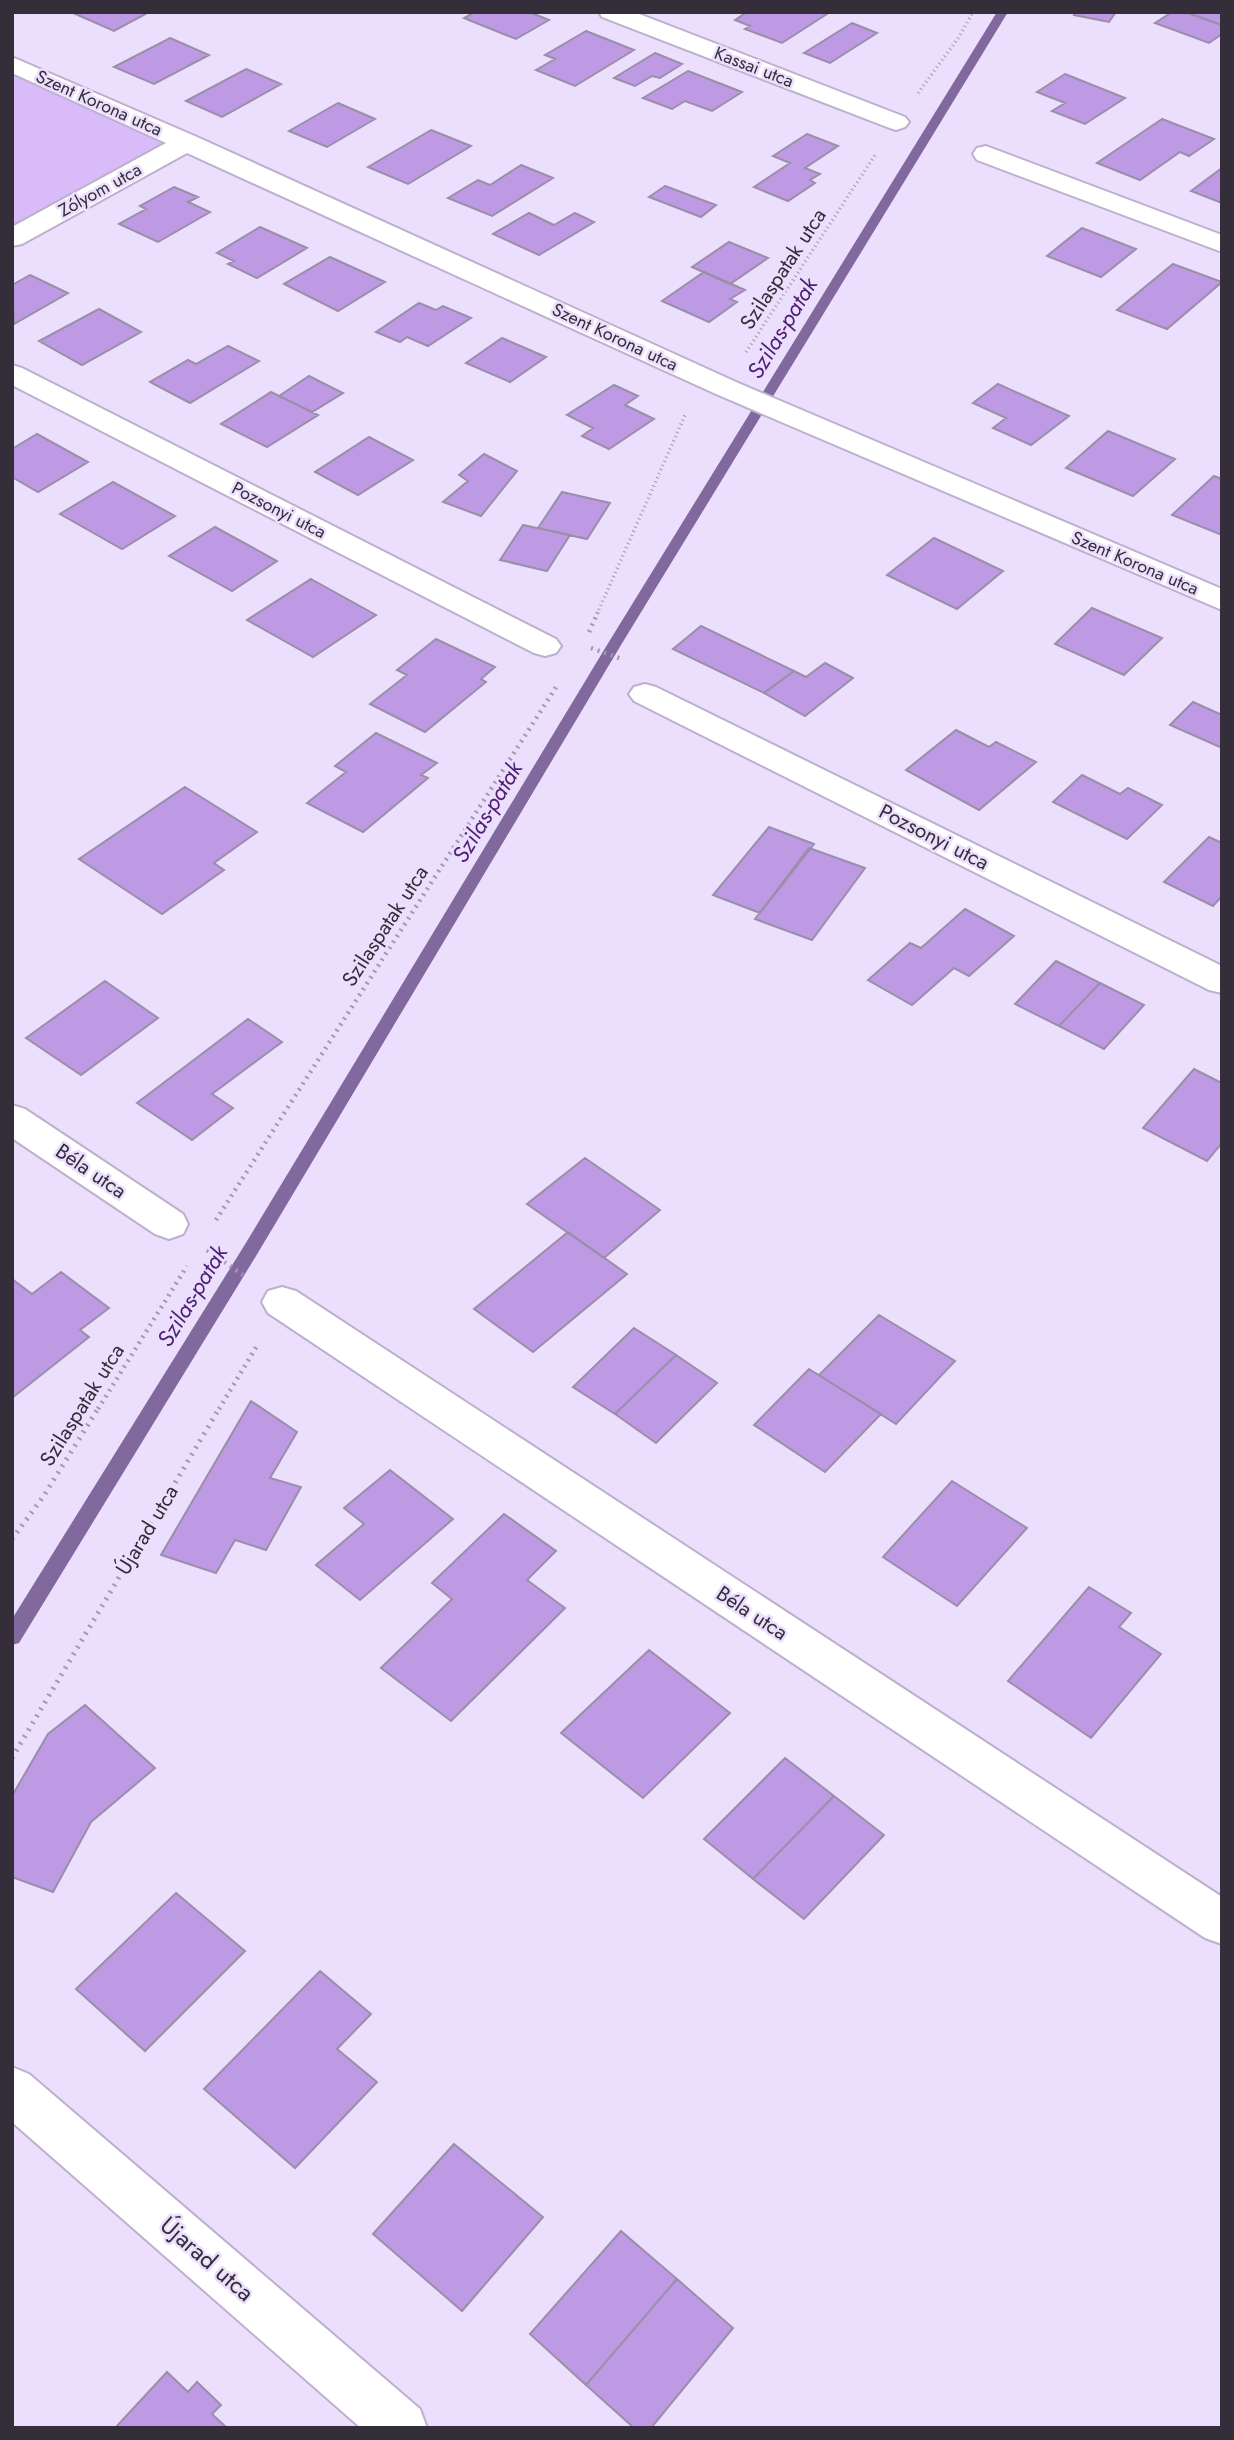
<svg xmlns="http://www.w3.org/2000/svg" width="1234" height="2440" viewBox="0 0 1234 2440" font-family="Jost,sans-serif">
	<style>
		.green { fill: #d8bbf8 }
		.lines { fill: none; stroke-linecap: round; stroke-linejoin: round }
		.stream { fill: #81689d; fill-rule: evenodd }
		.building { fill: #bd9ae3; stroke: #9a8ea9; stroke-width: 2 }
		.street-casing { stroke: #bdb0cc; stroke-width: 4 }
		.path-far2 { stroke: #a399b0; stroke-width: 3.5; stroke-dasharray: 1 3.5; stroke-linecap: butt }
		.path-far1 { stroke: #a399b0; stroke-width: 4.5; stroke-dasharray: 2 5; stroke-linecap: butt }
		.path { stroke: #a399b0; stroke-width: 5; stroke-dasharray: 2 6; stroke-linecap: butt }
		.street { fill: #fff; fill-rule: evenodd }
		.labels { text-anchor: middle; stroke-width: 5; stroke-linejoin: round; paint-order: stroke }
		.far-street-label { font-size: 18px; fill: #332e39; stroke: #ecdffd }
		.street-label { font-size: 21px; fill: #332e39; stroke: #ecdffd }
		.water-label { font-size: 23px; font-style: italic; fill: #4e1e73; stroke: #ecdffd }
		.near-street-label { font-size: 24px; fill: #332e39; stroke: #ecdffd }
	</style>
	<rect width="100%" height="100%" fill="#ecdffd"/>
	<path class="green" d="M12,64L188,142L12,238Z"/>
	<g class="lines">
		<path class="stream" d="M997,12H1008L621,645L256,1256L19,1643L12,1645V1619L244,1246L607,645Z"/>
	</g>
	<path class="building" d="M71,12H149L114,31Z
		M475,12H529L549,20L516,39L464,18Z
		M747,12H830L782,43L745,29L750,26L735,20Z
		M1076,12H1116L1109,22L1074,15Z
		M1172,12H1185L1222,25V34L1209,43L1155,23Z
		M1185,12H1222V25Z
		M852,23L877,33L830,63L804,53Z
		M586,31L634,50L575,86L536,70L555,59L545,55Z
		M170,38L209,55L154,84L114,67Z
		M655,53L682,64L660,78L652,76L635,86L614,78Z
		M246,69L281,84L222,117L186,101Z
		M688,71L742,92L712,111L685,101L672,109L643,98Z
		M1065,74L1125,98L1085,124L1052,111L1065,103L1037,92Z
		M338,103L375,119L327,147L289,131Z
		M1162,119L1214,139L1189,156L1180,152L1140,180L1097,163Z
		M431,130L471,146L408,184L368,167Z
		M807,134L838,146L805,168L820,174L810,180L815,183L788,201L754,187L790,163L773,156Z
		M521,165L553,178L492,216L448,198L478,180L490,185Z
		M1222,168V203L1191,191Z
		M665,186L716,205L701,217L649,197Z
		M174,187L198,197L188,202L210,212L158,242L119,224L146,209L140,206Z
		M529,213L554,225L575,213L594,222L539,255L493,234Z
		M260,227L307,248L257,278L228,264L234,261L217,253Z
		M1082,228L1136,249L1101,277L1047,256Z
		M729,242L768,258L730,284L692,267Z
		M330,257L385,282L338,311L284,284Z
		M1173,264L1222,282L1167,329L1117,310Z
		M704,272L745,290L730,299L737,302L709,322L662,301Z
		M30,275L68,293L14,324L12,285Z
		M419,303L436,310L443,306L471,318L428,346L407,337L400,342L376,332Z
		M99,309L141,332L82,365L39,341Z
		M502,338L546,357L510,382L466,363Z
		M228,346L259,361L190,403L150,382L188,360L196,364Z
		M309,376L343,393L312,412L279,396Z
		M998,384L1069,416L1031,445L993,428L1006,418L973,403Z
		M614,385L638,396L625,405L654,419L609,449L582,436L593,428L567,415Z
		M271,392L318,415L267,447L221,424Z
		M1108,431L1175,459L1133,496L1066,468Z
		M37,434L88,462L38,492L12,477V449Z
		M369,437L413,460L358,495L315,472Z
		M484,454L517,471L481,516L443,502L468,481L459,475Z
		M1214,476L1222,479V535L1172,515Z
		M113,482L175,516L122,549L60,514Z
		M562,492L610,503L587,539L538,528Z
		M523,525L570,535L547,571L500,560Z
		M215,527L277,561L232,591L169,556Z
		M934,538L1003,571L957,609L887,575Z
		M311,579L376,615L313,657L247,620Z
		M1092,608L1162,638L1124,675L1055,644Z
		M701,626L794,671L764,693L673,649Z
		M436,639L495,667L481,679L486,682L425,732L370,704L407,675L397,670Z
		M825,663L853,678L805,716L764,693L794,671L806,677Z
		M1193,702L1222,715V748L1170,725Z
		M956,730L989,747L996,742L1036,762L979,810L906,770Z
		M376,733L437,763L421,775L428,778L363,832L307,803L346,772L335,766Z
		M1082,775L1120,794L1128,788L1162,805L1127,839L1053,802Z
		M185,787L257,832L214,863L224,870L162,914L79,859Z
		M769,827L814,844L760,913L713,895Z
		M1209,837L1222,843V896L1213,906L1164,882Z
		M809,848L865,868L812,940L755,919Z
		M965,909L1014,936L969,976L954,968L912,1005L868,980L910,943L921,948Z
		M1056,961L1100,983L1059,1026L1015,1004Z
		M105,981L158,1018L81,1075L26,1038Z
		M1100,983L1144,1005L1104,1049L1059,1026Z
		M248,1019L282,1042L212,1094L233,1108L192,1140L137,1103Z
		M1194,1069L1222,1083V1143L1207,1161L1143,1128Z
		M585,1158L660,1210L604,1258L527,1204Z
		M568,1232L627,1274L533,1352L474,1309Z
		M61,1272L109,1308L80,1330L89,1337L12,1398V1279L32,1294Z
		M879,1315L955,1361L896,1424L819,1375Z
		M634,1328L676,1355L615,1414L573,1387Z
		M676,1355L717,1383L656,1443L615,1414Z
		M809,1369L881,1414L825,1472L754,1425Z
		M251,1401L297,1432L270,1478L301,1487L266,1550L235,1540L216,1573L161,1555Z
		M390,1470L453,1519L360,1600L316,1565L364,1524L344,1508Z
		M952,1481L1027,1528L957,1606L883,1557Z
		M504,1514L556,1551L527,1580L565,1608L451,1721L381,1668L452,1599L432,1583Z
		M1089,1587L1131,1613L1119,1627L1161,1654L1091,1738L1008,1681Z
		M649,1650L730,1713L643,1798L561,1733Z
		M85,1705L155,1768L91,1822L53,1892L12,1877V1796L48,1734Z
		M785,1758L834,1796L753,1879L704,1839Z
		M834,1796L884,1835L804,1919L753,1879Z
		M176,1893L245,1951L145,2051L76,1989Z
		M320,1971L371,2014L337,2049L377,2082L295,2168L204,2089Z
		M454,2144L543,2217L462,2311L373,2234Z
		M621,2231L677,2279L586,2385L530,2334Z
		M677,2279L733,2328L651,2428H634L586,2385Z
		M167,2372L188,2392L197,2382L221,2405L212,2414L227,2428H115Z"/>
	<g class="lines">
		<g class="street-casing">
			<path id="street" d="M599,12H634L905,117L909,122L905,127L896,130L887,127L602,17Z
				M12,57L197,137L736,382L1222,589V610L716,394L187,153L22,244L12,246V227L166,143L12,73Z
				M986,146L1222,235V252L977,160L973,154L977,148Z
				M12,365L22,368L556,639L561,646L556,653L545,656L534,653L12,385Z
				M645,684L656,687L1222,966V993L1209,990L634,701L629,694L634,687Z
				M12,1105L25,1109L183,1214L188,1224L183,1234L169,1239L155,1234L12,1138Z
				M282,1287L296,1291L1222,1897V1944L1205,1938L268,1313L262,1302L268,1291Z
				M12,2067L29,2074L420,2409L427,2428H361L12,2122Z"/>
		</g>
		<path class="path-far2" d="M918,93L959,37L973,12
			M746,352L875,155
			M597,614L686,413"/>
		<path class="path-far1" d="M589,632L598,612
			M591,648L622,659
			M216,1220L558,684
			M207,1250L243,1275
			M98,1409L187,1266
			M219,1409L258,1344"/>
		<path class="path" d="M12,1539L43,1497L99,1407
			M12,1758L220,1407"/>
		<use href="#street" class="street"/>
	</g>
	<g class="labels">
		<g class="far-street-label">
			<text transform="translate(754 67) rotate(21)" y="6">Kassai utca</text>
			<text transform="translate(99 103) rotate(24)" y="6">Szent Korona utca</text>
			<text transform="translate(100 190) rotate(-29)" y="6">Zólyom utca</text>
			<text transform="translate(615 337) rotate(25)" y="6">Szent Korona utca</text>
			<text transform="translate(279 510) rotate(27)" y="6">Pozsonyi utca</text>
			<text transform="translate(1135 563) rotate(23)" y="6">Szent Korona utca</text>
		</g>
		<g class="street-label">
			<text transform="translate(783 269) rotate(-57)" y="7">Szilaspatak utca</text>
			<text transform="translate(934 837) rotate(27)" y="7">Pozsonyi utca</text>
			<text transform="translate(385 926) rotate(-57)" y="7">Szilaspatak utca</text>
			<text transform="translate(91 1171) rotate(34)" y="7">Béla utca</text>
			<text transform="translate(82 1405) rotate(-58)" y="7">Szilaspatak utca</text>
			<text transform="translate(147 1530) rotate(-59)" y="7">Újarad utca</text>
			<text transform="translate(752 1613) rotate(33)" y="7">Béla utca</text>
		</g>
		<g class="water-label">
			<text transform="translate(782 328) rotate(-59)" y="8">Szilas-patak</text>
			<text transform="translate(487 812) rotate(-59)" y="8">Szilas-patak</text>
			<text transform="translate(192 1296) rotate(-59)" y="8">Szilas-patak</text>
		</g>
		<g class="near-street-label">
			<text transform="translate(207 2259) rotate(41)" y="8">Újarad utca</text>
		</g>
	</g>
	<rect width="1234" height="2440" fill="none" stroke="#332e39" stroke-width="28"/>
</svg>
